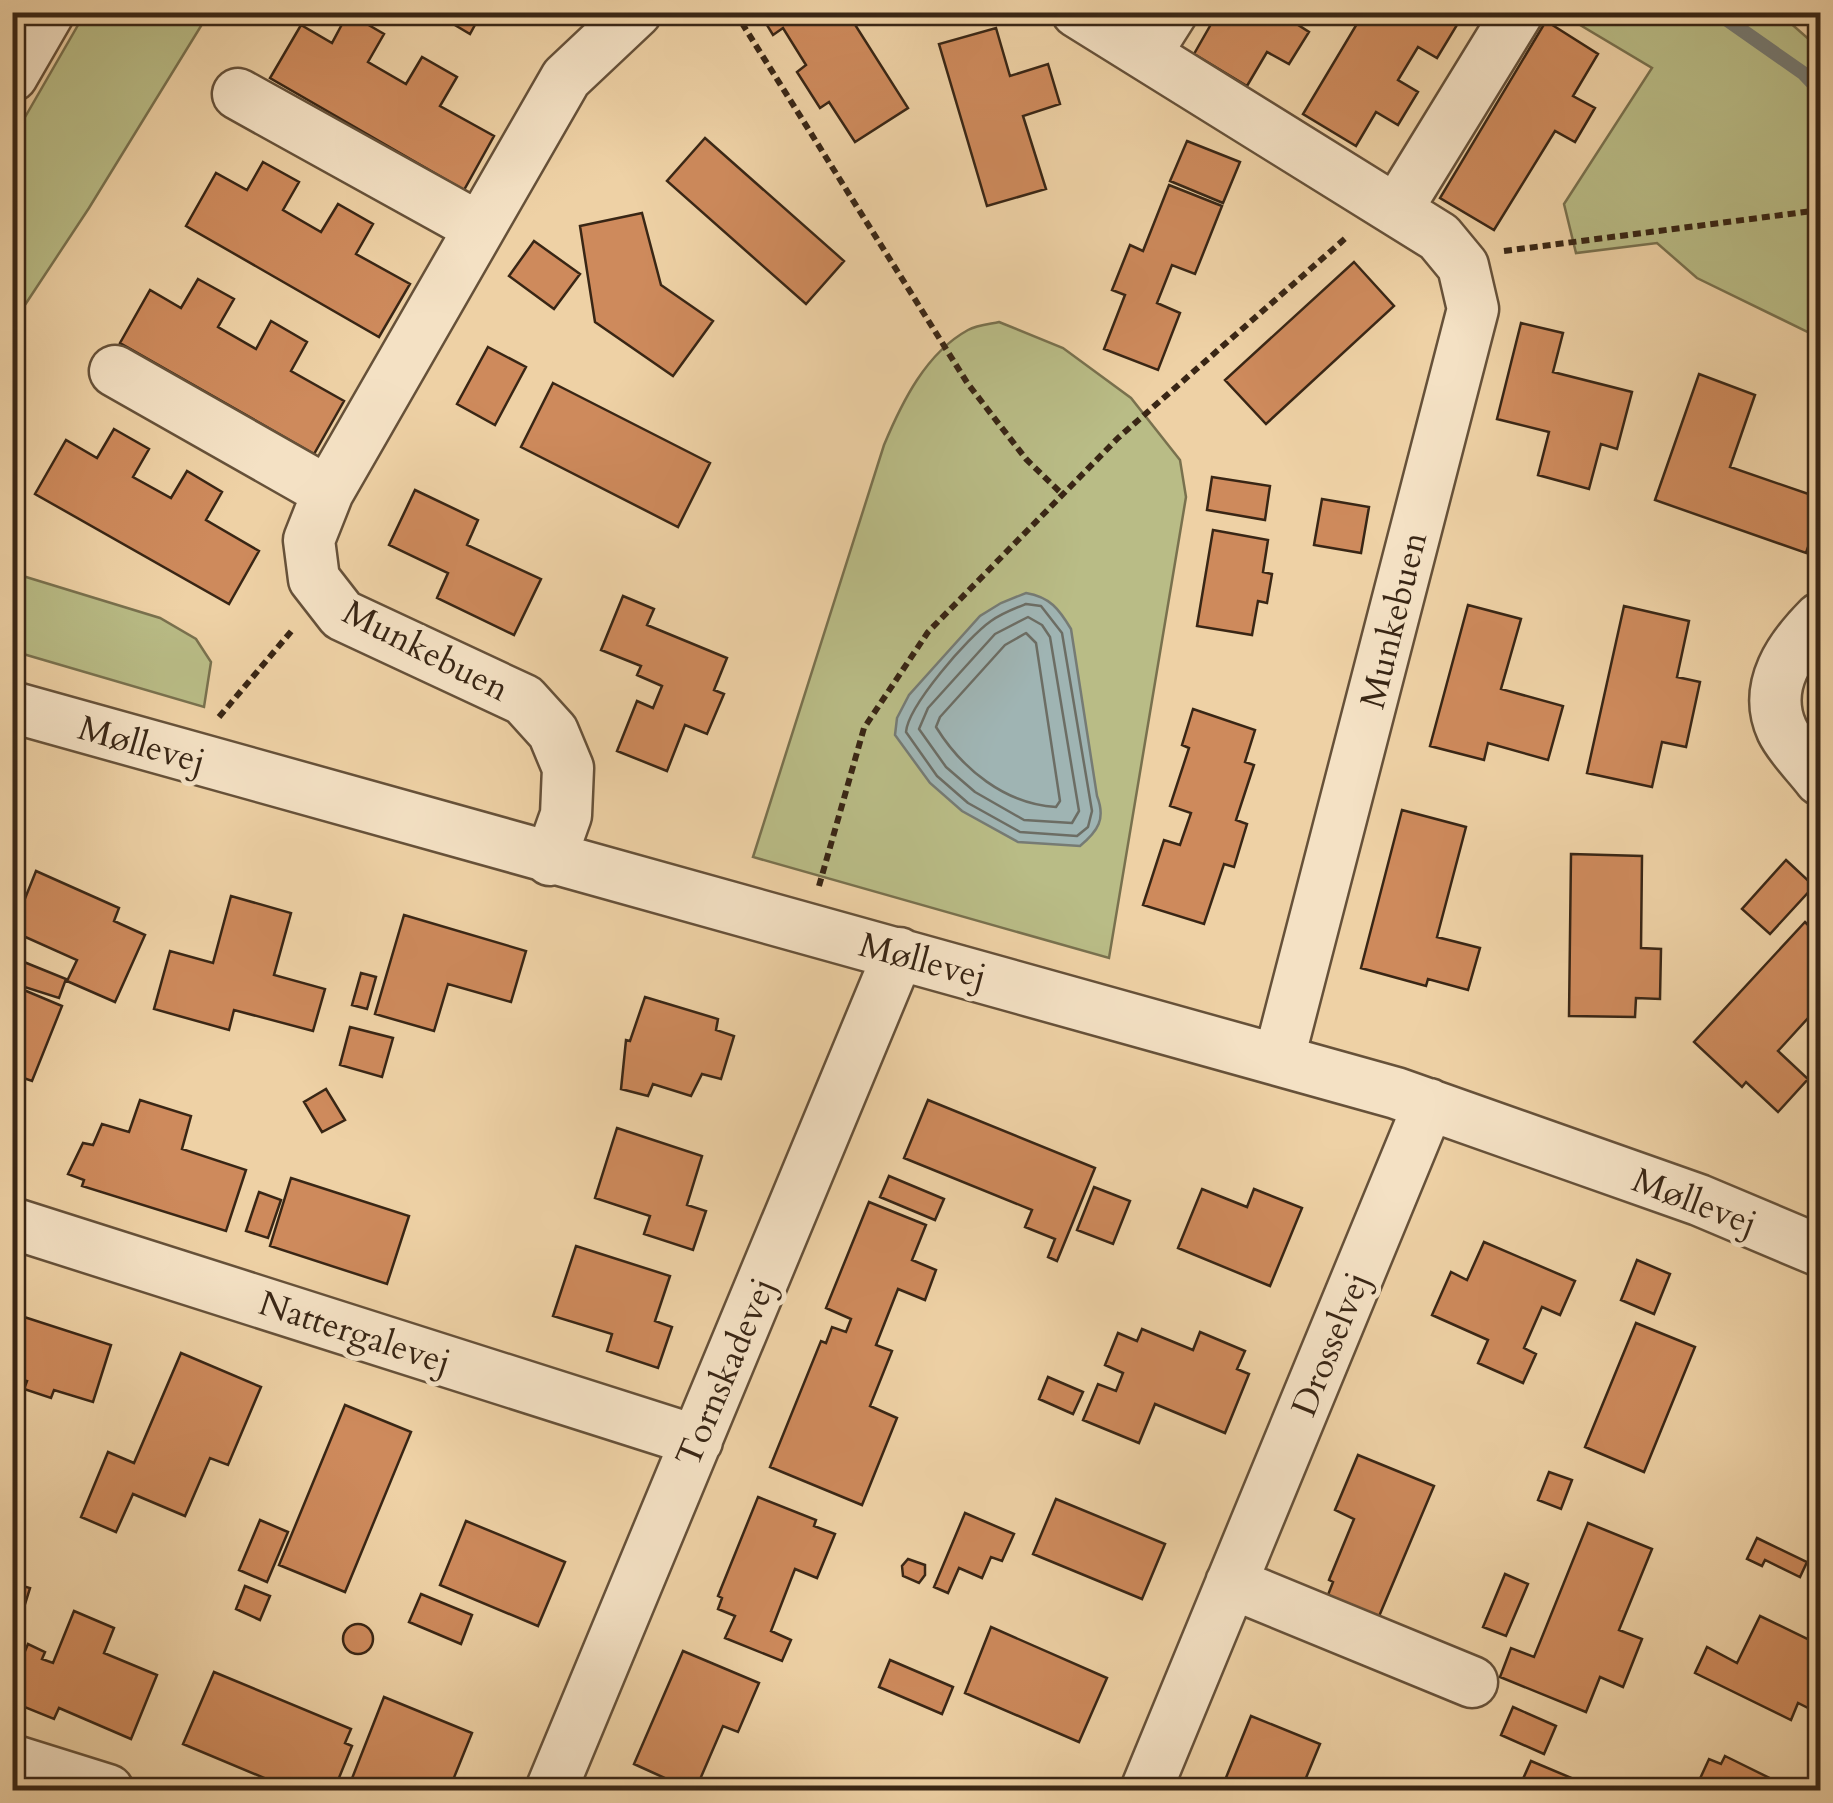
<svg xmlns="http://www.w3.org/2000/svg" width="1833" height="1803" viewBox="0 0 1833 1803" font-family="Cardo,serif">
	<style>
		.green { fill: #b9bc86; stroke: #79714e; stroke-width: 2.5 }
		.water { fill: #9fb4b3; stroke: #767b74; stroke-width: 2.5 }
		.lines { fill: none; stroke-linecap: round; stroke-linejoin: round }
		.shore { stroke: #6c6d64; stroke-width: 2.5 }
		.stream { stroke: #767b74; stroke-width: 14 }
		.building { fill: #ce8a5c; stroke: #392615; stroke-width: 2.5 }
		.minor-casing { stroke: #665139; stroke-width: 55 }
		.path { stroke: #392615; stroke-width: 6; stroke-dasharray: 8 5; stroke-linecap: butt }
		.minor { stroke: #f4e1c4; stroke-width: 50 }
		.labels { text-anchor: middle; stroke-width: 10; stroke-linejoin: round; paint-order: stroke }
		.street-label { font-size: 35px; fill: #392615; stroke: #f4e1c4 }
	</style>
	<rect width="100%" height="100%" fill="#eed1a5"/>
	<filter id="stains"><feTurbulence type="fractalNoise" baseFrequency=".002" numOctaves="4"/><feColorMatrix values="0 0 0 0 .2 0 0 0 0 .09 0 0 0 0 .02 0 0 0 .5 -.17"/></filter>
	<radialGradient id="worn" r=".72"><stop offset=".6" stop-color="#630" stop-opacity="0"/><stop offset="1" stop-color="#630" stop-opacity=".3"/></radialGradient>
	<path class="green" d="M85,13H209L89,208L13,323V138Z
		M1560,13H1779L1820,49V338L1697,278L1657,243L1576,253L1564,204L1652,68Z
		M999,322L1063,348L1131,398L1180,460L1186,497L1109,958L753,857L884,445C902,402 926,353 968,330C977,325 990,324 999,322Z
		M13,573L160,618L196,639L211,662L204,707L13,651Z"/>
	<path class="water" d="M1026,593C1050,597 1059,609 1071,629L1097,796C1106,819 1098,831 1080,846L1018,842L962,811L930,783L895,735L897,718L909,695L980,616L1001,603Z"/>
	<g class="lines">
		<path class="shore" d="M1026,604L1041,606L1062,633L1092,811L1088,827L1077,836L1020,832L968,803L937,776L906,732C908,706 968,637 991,621C1002,613 1013,609 1026,604Z
			M1028,617L1042,625L1050,637L1079,811L1072,823L1024,820L975,792L946,767L919,729L928,708L995,634Z
			M1026,633L1036,643L1060,801L1056,807C1005,804 962,769 936,727L940,717L1005,645Z"/>
		<path class="stream" d="M1716,12L1803,73L1820,91"/>
	</g>
	<path class="building" d="M433,12H482L470,34Z
		M759,12H847L908,108L855,142L829,102L820,108L797,72L806,65L783,28L773,35Z
		M1218,12H1293L1289,19L1309,32L1289,64L1267,52L1247,86L1194,54Z
		M1364,12H1437L1457,25L1437,58L1418,47L1398,80L1418,92L1398,125L1376,112L1356,146L1303,114Z
		M348,13L384,34L368,62L406,84L422,57L457,77L440,106L494,136L464,190L270,78L301,25L332,43Z
		M1546,21L1598,54L1573,96L1595,108L1575,142L1555,131L1494,230L1440,198Z
		M996,28L1010,76L1048,64L1060,104L1023,116L1046,189L987,206L939,44Z
		M705,138L844,261L806,304L667,181Z
		M1187,141L1240,162L1223,203L1170,181Z
		M263,162L299,182L283,210L321,232L338,204L373,224L356,254L410,284L379,337L186,226L216,173L247,190Z
		M1169,185L1222,206L1195,274L1172,265L1157,303L1180,313L1158,370L1104,349L1125,295L1112,290L1130,245L1143,251Z
		M642,213L661,285L713,321L673,376L595,322L580,226Z
		M534,241L580,274L554,309L509,276Z
		M1354,262L1394,306L1266,424L1225,380Z
		M198,279L234,299L218,327L256,349L271,321L307,342L291,371L344,401L314,454L120,343L150,290L181,308Z
		M1521,323L1563,333L1553,372L1632,392L1617,449L1601,444L1589,489L1538,475L1549,432L1497,419Z
		M488,347L526,367L495,425L457,404Z
		M1699,374L1755,395L1730,467L1820,498V512L1806,553L1655,500Z
		M553,383L710,463L678,527L521,447Z
		M114,429L149,449L133,477L171,498L187,471L222,492L206,520L259,551L229,604L35,494L66,440L97,458Z
		M1212,477L1270,486L1265,520L1207,510Z
		M415,490L478,520L467,545L541,579L514,635L437,598L448,573L389,545Z
		M1322,499L1369,507L1361,553L1314,545Z
		M1213,530L1268,540L1263,572L1272,574L1267,603L1258,601L1252,635L1197,626Z
		M623,596L654,609L647,625L727,658L714,690L724,694L707,734L685,725L667,771L617,751L637,701L653,708L662,686L637,675L641,666L601,650Z
		M1468,605L1521,619L1501,689L1563,706L1548,760L1488,743L1484,760L1430,746Z
		M1624,606L1689,621L1677,677L1700,682L1686,747L1662,742L1652,787L1587,773Z
		M1193,709L1255,730L1245,762L1254,765L1236,820L1247,824L1234,867L1224,864L1204,924L1143,905L1164,840L1180,845L1191,813L1170,806L1189,748L1182,745Z
		M1402,810L1466,827L1437,937L1480,948L1468,990L1428,979L1426,986L1361,968Z
		M1571,854L1642,856L1641,948L1661,949L1660,999L1636,998L1635,1017L1569,1016Z
		M1786,860L1814,886L1770,934L1742,909Z
		M36,871L119,908L114,921L145,935L115,1002L67,981L77,960L12,931Z
		M231,896L291,913L274,975L325,989L313,1031L234,1010L229,1030L154,1009L170,951L213,963Z
		M404,915L526,951L511,1002L448,984L434,1031L375,1014Z
		M1805,922L1820,937V1005L1778,1051L1808,1079L1778,1112L1746,1082L1742,1087L1694,1042Z
		M19,960L66,979L59,998L12,983Z
		M361,973L376,977L367,1009L352,1005Z
		M12,985L62,1006L32,1081L12,1074Z
		M645,997L718,1019L716,1030L734,1036L721,1079L702,1074L691,1096L653,1084L648,1096L621,1089L626,1040L630,1041Z
		M350,1027L393,1038L382,1077L340,1065Z
		M326,1089L345,1120L322,1132L304,1102Z
		M140,1100L191,1116L182,1149L246,1170L226,1231L82,1186L84,1180L68,1174L83,1143L93,1145L102,1124L129,1132Z
		M928,1100L1095,1168L1057,1261L1048,1257L1055,1239L1025,1227L1032,1210L904,1158Z
		M617,1128L702,1156L687,1205L706,1211L693,1250L644,1234L650,1216L595,1198Z
		M889,1176L944,1199L935,1220L880,1197Z
		M291,1178L409,1216L387,1284L270,1246Z
		M1094,1187L1130,1201L1113,1244L1077,1230Z
		M1202,1189L1247,1207L1254,1189L1302,1208L1270,1286L1178,1248Z
		M259,1192L281,1200L268,1238L246,1231Z
		M869,1202L926,1225L912,1260L936,1270L925,1300L898,1289L876,1345L892,1351L870,1406L897,1418L862,1505L770,1467L821,1341L826,1343L832,1327L846,1332L851,1319L826,1308Z
		M1484,1242L1575,1281L1560,1315L1542,1307L1524,1348L1536,1354L1523,1383L1478,1363L1488,1340L1432,1315L1451,1272L1467,1280Z
		M576,1246L670,1276L655,1321L672,1327L658,1368L607,1351L612,1334L553,1316Z
		M1637,1260L1670,1274L1654,1314L1621,1300Z
		M18,1315L111,1345L93,1402L54,1390L51,1398L24,1389L27,1381L12,1377V1334Z
		M1636,1323L1695,1347L1644,1472L1585,1447Z
		M1142,1329L1193,1350L1200,1332L1245,1351L1237,1369L1249,1374L1225,1433L1155,1404L1139,1443L1083,1420L1098,1384L1116,1391L1123,1373L1105,1365L1118,1333L1137,1341Z
		M181,1353L261,1387L228,1465L210,1458L185,1516L133,1494L116,1532L81,1517L108,1452L134,1463Z
		M1048,1377L1083,1392L1073,1414L1039,1399Z
		M345,1405L411,1432L345,1592L279,1565Z
		M1358,1455L1434,1486L1377,1621L1326,1600L1333,1582L1329,1580L1354,1519L1335,1510Z
		M1549,1472L1572,1480L1561,1509L1538,1500Z
		M758,1497L816,1520L814,1526L835,1534L817,1578L795,1569L771,1631L791,1640L782,1661L725,1638L735,1616L718,1609L722,1598L718,1596Z
		M1056,1499L1165,1544L1142,1599L1033,1554Z
		M965,1513L1014,1534L1002,1561L991,1557L982,1578L959,1568L948,1593L934,1587Z
		M260,1520L288,1532L267,1582L239,1570Z
		M466,1521L565,1562L538,1626L440,1585Z
		M1588,1523L1652,1549L1619,1630L1642,1639L1623,1687L1600,1677L1586,1712L1500,1677L1511,1648L1534,1657Z
		M1757,1538L1807,1562L1800,1577L1765,1560L1762,1566L1747,1559Z
		M908,1559L925,1565V1575L919,1583L903,1576L902,1566Z
		M1505,1574L1528,1584L1506,1636L1483,1627Z
		M12,1583L30,1588L12,1646Z
		M245,1586L270,1596L260,1620L236,1609Z
		M421,1594L472,1615L461,1644L409,1622Z
		M74,1611L114,1628L104,1653L157,1675L131,1739L59,1708L54,1719L12,1702V1682L28,1644L45,1652L42,1659L53,1663Z
		M1760,1616L1820,1645V1714L1798,1703L1791,1720L1695,1673L1707,1647L1737,1663Z
		M343 1639a15 15 0 1 1 30 0a15 15 0 1 1-30 0Z
		M991,1627L1107,1678L1079,1742L965,1693Z
		M683,1651L759,1683L738,1732L723,1726L698,1784L713,1790H665L669,1780L634,1764Z
		M890,1660L953,1687L942,1714L879,1687Z
		M214,1672L351,1729L345,1743L352,1746L334,1790H279L281,1785L183,1744Z
		M384,1697L472,1733L451,1785L464,1790H375L351,1781Z
		M1513,1707L1556,1726L1544,1754L1501,1735Z
		M1251,1716L1320,1744L1301,1790H1221Z
		M1725,1756L1794,1790H1708L1698,1783L1709,1759L1721,1764Z
		M1531,1761L1600,1790H1518Z"/>
	<g class="lines">
		<g class="minor-casing">
			<path id="minor" d="M1077,12L1439,237L1463,266L1473,309L1279,1058
				M1146,53L1172,12
				M12,76L49,12
				M238,94L478,227
				M1397,209L1518,12
				M115,371L328,492
				M1820,618C1791,647 1762,686 1782,730C1790,747 1809,765 1820,780
				M12,707L1396,1093L1699,1200L1820,1251
				M550,860L566,815L568,768L553,732L524,700L342,615L314,579L309,540L328,492L566,78L636,12
				M12,1223L697,1441
				M1231,1583L1472,1682
				M12,1760L108,1790
				M551,1790L899,953
				M1146,1790L1429,1104"/>
		</g>
		<path class="path" d="M735,12L968,384L1026,459L1062,494
			M1504,251L1820,210
			M219,717L294,628
			M819,886L864,728L928,632L1118,438L1348,236"/>
		<use href="#minor" class="minor"/>
	</g>
	<g class="labels">
		<g class="street-label">
			<text transform="translate(1393 620) rotate(-76)" y="12">Munkebuen</text>
			<text transform="translate(426 650) rotate(27)" y="12">Munkebuen</text>
			<text transform="translate(142 744) rotate(16)" y="12">Møllevej</text>
			<text transform="translate(923 960) rotate(15)" y="12">Møllevej</text>
			<text transform="translate(1695 1201) rotate(21)" y="12">Møllevej</text>
			<text transform="translate(355 1332) rotate(18)" y="12">Nattergalevej</text>
			<text transform="translate(1330 1344) rotate(-68)" y="12">Drosselvej</text>
			<text transform="translate(725 1372) rotate(-67)" y="12">Tornskadevej</text>
		</g>
	</g>
	<rect width="1833" height="1803" fill="none" stroke="#eed1a5" stroke-width="50"/>
	<rect x="15" y="15" width="1803" height="1773" fill="none" stroke="#392615" stroke-width="5"/>
	<rect x="25" y="25" width="1783" height="1753" fill="none" stroke="#392615" stroke-width="2.5"/>
	<rect width="100%" height="100%" filter="url(#stains)"/>
	<rect width="100%" height="100%" fill="url(#worn)"/>
</svg>
